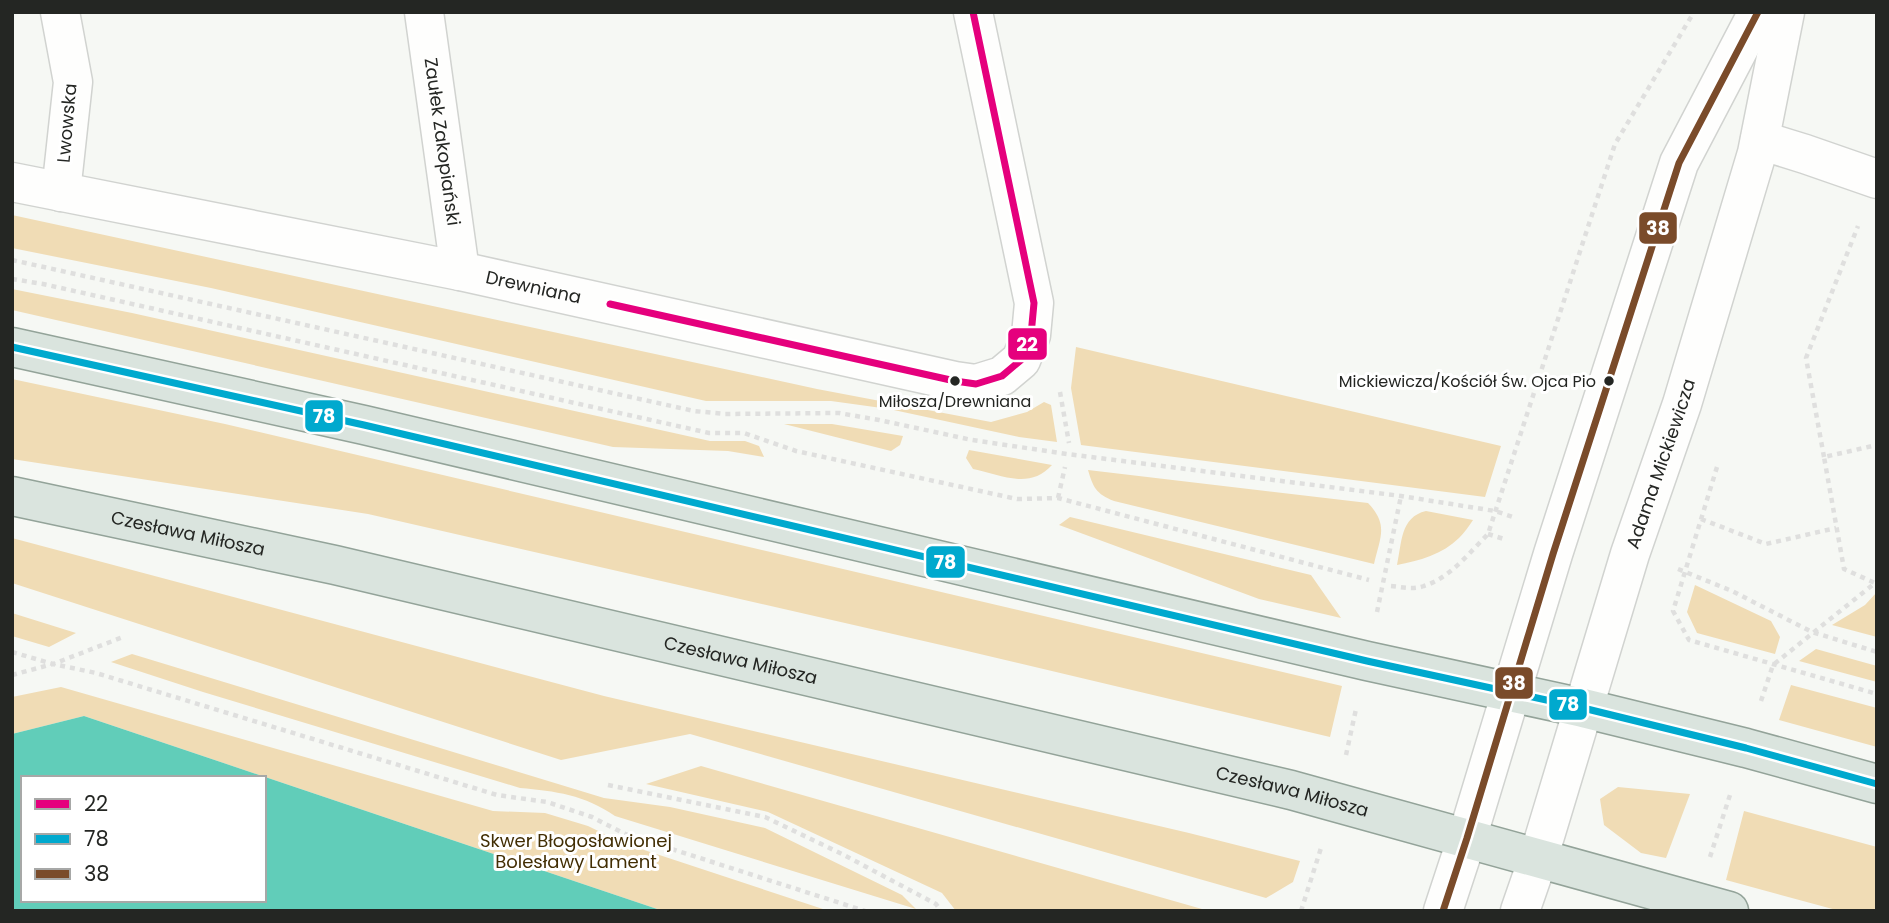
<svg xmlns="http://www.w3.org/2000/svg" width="1889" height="923" viewBox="0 0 1889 923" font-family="Poppins,sans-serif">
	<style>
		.green { fill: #f0dcb5 }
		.water { fill: #61cdb9; fill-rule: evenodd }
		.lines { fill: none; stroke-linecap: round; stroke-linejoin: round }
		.minor-casing { stroke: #d1d3d0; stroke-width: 41 }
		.major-casing { stroke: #93a399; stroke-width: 41 }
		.path { stroke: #dfdfde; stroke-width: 4.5; stroke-dasharray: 5 5; stroke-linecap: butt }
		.minor { stroke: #fefefd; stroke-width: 38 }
		.major { stroke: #dae4de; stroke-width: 38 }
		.bus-1-casing { stroke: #fff; stroke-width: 12 }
		.bus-2-casing { stroke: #fff; stroke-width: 12 }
		.bus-3-casing { stroke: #fff; stroke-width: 12 }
		.bus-1 { stroke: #e5007d; stroke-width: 7 }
		.bus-2 { stroke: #00a9ce; stroke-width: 7 }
		.bus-3 { stroke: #7a4b2a; stroke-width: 7 }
		.bus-dot { fill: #242623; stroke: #fff; stroke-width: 2.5 }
		.labels { text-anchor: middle; stroke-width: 6; stroke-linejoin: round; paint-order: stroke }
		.bus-label { font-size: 16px; fill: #242623; stroke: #fff; text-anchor: end }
		.street-label { font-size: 18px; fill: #242623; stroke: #fff }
		.park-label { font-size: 18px; fill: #422e04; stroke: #fff }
		.line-badge { stroke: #fff; stroke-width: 2.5 }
		.badge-label { font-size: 19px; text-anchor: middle; font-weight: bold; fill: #fff }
	</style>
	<rect width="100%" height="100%" fill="#f6f8f4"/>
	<path class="green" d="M12,215L817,389L991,422L1027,412L1044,402L1051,405L1057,442L1019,437L889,409L831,401H706L211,288L12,248Z
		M12,289L132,313L710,441H745L759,446L764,457L728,451L613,447L12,310Z
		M1076,347L1501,446L1485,497L1081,445L1071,388Z
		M12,379L225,424L1342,686L1330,737L963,650L368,514L12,459Z
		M784,424H832L903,436L900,445L891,451Z
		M969,450L1052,465C1030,490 1001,475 973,469L966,458Z
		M1088,470L1368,503C1389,525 1380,537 1374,564L1114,501C1096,494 1093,487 1088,470Z
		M1426,511L1473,520C1469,526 1464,533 1459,538C1443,554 1419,561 1397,565C1402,543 1400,517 1426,511Z
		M1070,517L1311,575L1341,618L1259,599L1059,525Z
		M12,538L604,696L1189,833L1300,861L1293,882L1266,898L690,734L561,760L12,583Z
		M1695,585L1771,621L1780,637L1775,654L1697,633L1687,612Z
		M1877,592V637L1832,625L1865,605Z
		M12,613L76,633L49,647L12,636Z
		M1816,649L1877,666V682L1799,661Z
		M132,654L604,798L670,807L765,828L902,895L916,909L615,816C585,795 555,791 520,788L203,692L111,662Z
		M1791,685L1877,708V747L1779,720Z
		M61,687L493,811L545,813L588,826L623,843L829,911H663L84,716L12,734V697Z
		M701,766L1209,911H956L942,893L768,812L646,784Z
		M1618,787L1690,794L1666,858L1641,853L1604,825L1600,799Z
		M1744,811L1877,847V911H1840L1726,880Z"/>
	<path class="water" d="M84,716L663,911H12V734ZM23,778H264V900H23Z"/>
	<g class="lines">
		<g class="minor-casing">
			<g id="minor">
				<path d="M60,12L73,82L61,192"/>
				<path id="s1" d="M424,12L460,271"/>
				<path d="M1760,140L1805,154L1877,179"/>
				<path id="s2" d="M12,182L460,271L955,381L976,384L1002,376L1021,360L1031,335L1034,303L973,12"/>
				<path d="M1443,911L1467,838L1553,554L1679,163L1758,12"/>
				<path id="s3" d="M1520,911L1538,859L1630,554L1682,404L1757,153L1785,12"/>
			</g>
		</g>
		<g class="major-casing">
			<g id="major">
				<path d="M12,347L364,425L1367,661L1583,708L1746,748L1877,784"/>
				<path id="s4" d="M12,496L335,565L1291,790L1729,911"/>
			</g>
		</g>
		<path class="path" d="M12,260L694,411L725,414L839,413L879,420L972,440L1067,454L1401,496L1495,511L1513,517
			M12,279L43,284L709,433H744L796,451L1017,499L1058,498L1369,580
			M1060,392L1069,443
			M1824,457L1806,358L1858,226
			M1717,467L1673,611L1689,640L1877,694
			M1058,498L1065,467
			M1701,519L1766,544L1836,528
			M1488,534L1507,540
			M1678,569L1732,591L1812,632L1877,652
			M1391,586C1402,587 1413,590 1424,586C1450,578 1470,552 1488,534L1615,144L1694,12
			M1377,612L1401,496
			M12,652L53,664L96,673L497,795L547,802L592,817L625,834L865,911
			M12,675L53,664L123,637
			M1761,701L1773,665L1875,583L1844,569L1824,457L1877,445
			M1346,755L1356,709
			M608,785L765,817L842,854L936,904L941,911
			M1710,857L1730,795
			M1301,911L1321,848"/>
		<use href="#minor" class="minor"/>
		<use href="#major" class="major"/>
		<g class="bus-1-casing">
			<path id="bus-1" d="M610,304L955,381L976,384L1002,376L1021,360L1031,335L1034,303L973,12"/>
		</g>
		<g class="bus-2-casing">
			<path id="bus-2" d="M12,347L364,425L1367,661L1583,708L1746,748L1877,784"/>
		</g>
		<g class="bus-3-casing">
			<path id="bus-3" d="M1443,911L1467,838L1553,554L1679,163L1758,12"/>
		</g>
		<use href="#bus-1" class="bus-1"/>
		<use href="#bus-2" class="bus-2"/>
		<use href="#bus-3" class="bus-3"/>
	</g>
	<g class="bus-dot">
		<circle cx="955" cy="381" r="6"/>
		<circle cx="1609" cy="381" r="6"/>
	</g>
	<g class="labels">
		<g class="bus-label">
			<text x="1596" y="387">Mickiewicza/Kościół Św. Ojca Pio</text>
			<text x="955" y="407" text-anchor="middle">Miłosza/Drewniana</text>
		</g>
		<g class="street-label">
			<text transform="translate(67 123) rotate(-85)" y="6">Lwowska</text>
			<text dy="6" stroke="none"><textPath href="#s1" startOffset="131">Zaułek Zakopiański</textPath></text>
			<text dy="6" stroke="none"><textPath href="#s2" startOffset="532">Drewniana</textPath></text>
			<text dy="6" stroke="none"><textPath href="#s3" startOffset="469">Adama Mickiewicza</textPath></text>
			<text dy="6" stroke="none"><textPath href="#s4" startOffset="180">Czesława Miłosza</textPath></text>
			<text dy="6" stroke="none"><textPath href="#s4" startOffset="747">Czesława Miłosza</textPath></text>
			<text dy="6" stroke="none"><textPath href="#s4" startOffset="1314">Czesława Miłosza</textPath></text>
		</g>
		<g class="park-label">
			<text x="576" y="847">Skwer Błogosławionej<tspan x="576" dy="21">Bolesławy Lament</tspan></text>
		</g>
	</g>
	<g class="line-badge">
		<rect x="1638" y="211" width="40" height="34" rx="7" fill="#7a4b2a"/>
		<rect x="1007" y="327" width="41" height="34" rx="7" fill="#e5007d"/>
		<rect x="304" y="399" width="40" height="34" rx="7" fill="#00a9ce"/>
		<rect x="925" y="545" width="41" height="34" rx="7" fill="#00a9ce"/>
		<rect x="1494" y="666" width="40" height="34" rx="7" fill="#7a4b2a"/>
		<rect x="1548" y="688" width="40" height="33" rx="7" fill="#00a9ce"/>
	</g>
	<g class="badge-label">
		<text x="1658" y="235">38</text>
		<text x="1027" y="351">22</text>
		<text x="324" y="423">78</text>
		<text x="945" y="569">78</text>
		<text x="1514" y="690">38</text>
		<text x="1568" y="711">78</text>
	</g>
	<rect width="1889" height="923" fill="none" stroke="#242623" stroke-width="28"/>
	<rect x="21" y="776" width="245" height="126" fill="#ffffff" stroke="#a7a8a7" stroke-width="2"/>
	<rect x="35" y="799" width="35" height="10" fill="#e5007d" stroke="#a7a8a7" stroke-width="2"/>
	<text x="84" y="811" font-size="21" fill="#242623">22</text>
	<rect x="35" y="834" width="35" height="10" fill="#00a9ce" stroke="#a7a8a7" stroke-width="2"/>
	<text x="84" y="846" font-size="21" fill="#242623">78</text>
	<rect x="35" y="869" width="35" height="10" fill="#7a4b2a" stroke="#a7a8a7" stroke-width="2"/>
	<text x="84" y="881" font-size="21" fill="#242623">38</text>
</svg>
